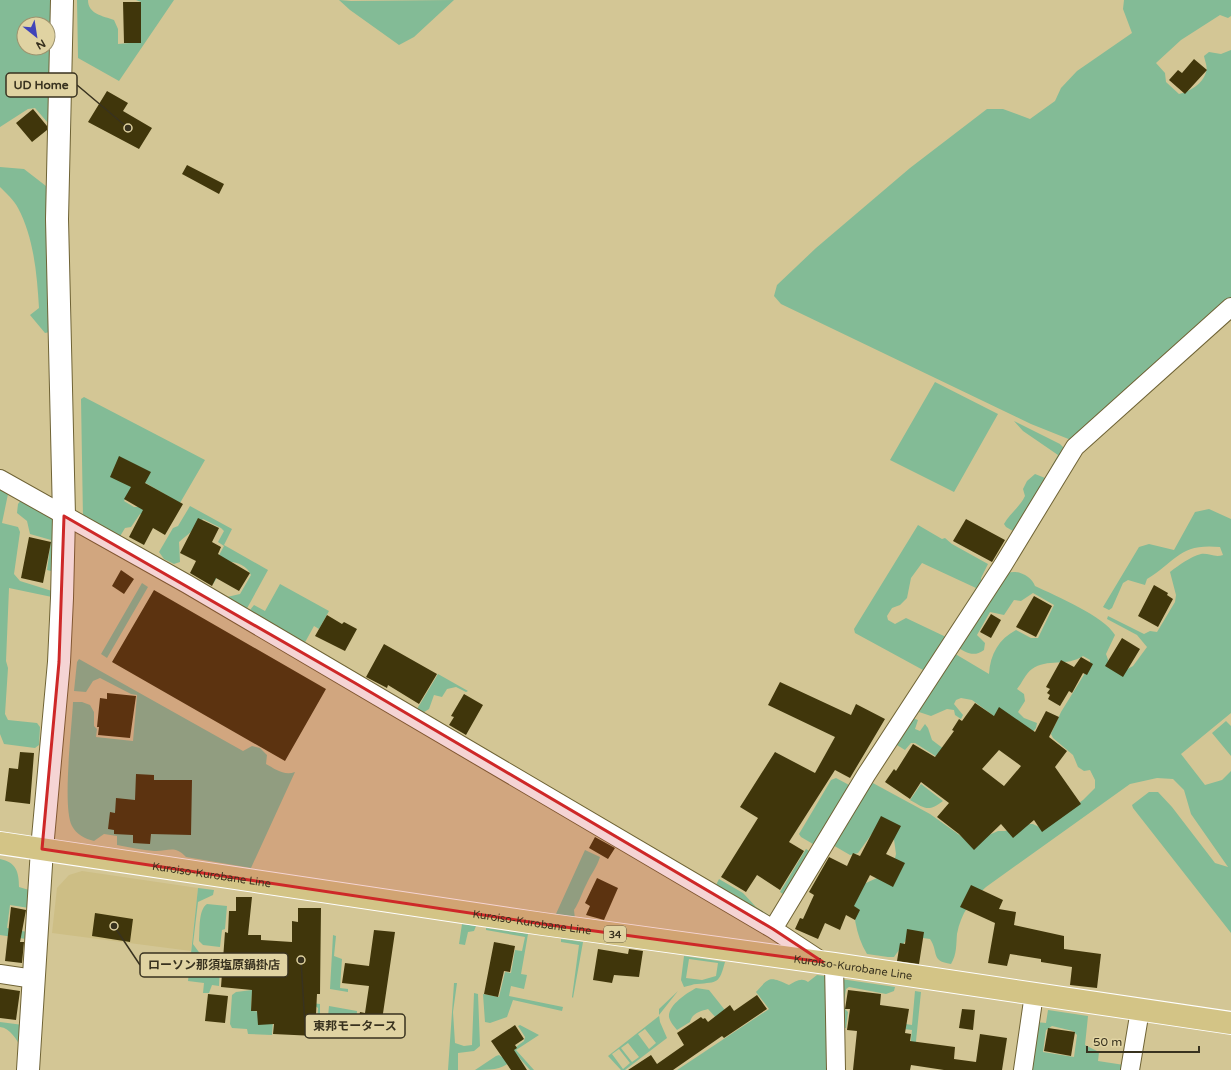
<svg xmlns="http://www.w3.org/2000/svg" width="1231" height="1070" viewBox="0 0 1231 1070" font-family="'Varela Round','Noto Sans JP',sans-serif">
	<style>
		.built { fill: #cdbe85 }
		.green { fill: #83bb96; fill-rule: evenodd }
		.building { fill: #40360b; fill-rule: evenodd }
		.lines { fill: none; stroke-linecap: round; stroke-linejoin: round }
		.street-casing { stroke: #6f6335; stroke-width: 20 }
		.secondary-casing { stroke: #6f6335; stroke-width: 24 }
		.primary-casing { stroke: #fff; stroke-width: 24 }
		.street { stroke: #fff; stroke-width: 18 }
		.secondary { stroke: #fff; stroke-width: 22 }
		.primary { stroke: #d3c486; stroke-width: 22 }
		.marked { fill: #ce2828; fill-opacity: 0.2; stroke: #ce2828; stroke-width: 3; stroke-linejoin: round }
		.labels { text-anchor: middle; stroke-width: 4; stroke-linejoin: round; paint-order: stroke }
		.shield { fill: #e0d3a2; stroke: #6a6246; stroke-width: 1 }
		.shield-label { font-size: 10px; font-weight: bold; fill: #38321f }
		.street-label { font-size: 11px; fill: #38321f; stroke: #e0d3a2 }
		.leader { fill: none; stroke: #38321f; stroke-width: 1.5 }
		.callout-dot { fill: #38321f; stroke: #e0d3a2; stroke-width: 1.5 }
		.callout { fill: #e0d3a2; stroke: #38321f; stroke-width: 1.5 }
		.callout-label { font-size: 12px; text-anchor: middle; font-weight: bold; fill: #38321f }
	</style>
	<rect width="100%" height="100%" fill="#d3c695"/>
	<path class="built" d="M82,871L198,888L191,951L52,933L57,888L69,875Z"/>
	<path class="green" d="M0,0H54L50,124L48,123L35,108L28,109L0,127ZM24,24H48V48H24Z
		M77,0H88C88,14 103,16 114,20L118,29V44L141,42V2L136,0H174L119,81L78,58Z
		M339,0L351,1L454,0L414,37L399,45L350,10Z
		M1124,0H1231V16L1228,18L1220,15L1181,40L1156,63L1165,73L1166,82L1179,94C1189,92 1203,84 1206,72C1208,67 1205,62 1204,56L1209,52L1221,54L1231,50V304L1071,440L1031,424L781,304L774,296L777,285L816,248L910,168L987,109H1003L1030,119L1055,101L1061,88L1077,71L1132,33L1123,9Z
		M0,167L24,169L46,186L50,332L45,333L30,315L39,308C37,275 34,238 18,208C14,200 6,193 0,187Z
		M935,382L998,414L954,492L890,460Z
		M84,397L205,460L180,503L137,478L124,501L134,507H140L142,503L144,516L140,514L131,527L125,528L119,538L83,518L81,399Z
		M1014,421L1060,444L1065,449L1020,527L1013,531L1006,527L1004,524C1010,513 1020,507 1025,496L1023,489L1027,481L1035,474L1045,478L1058,455L1023,431Z
		M0,485L6,488L8,494L2,523L18,527L20,532L14,574L20,581L52,591V597L9,588L6,661L8,668L5,714L8,720L37,723L40,727L39,745L35,748L4,744L0,734Z
		M22,499L50,514L56,523L55,572L47,570L51,540L30,534L27,521L17,513L18,504Z
		M190,506L232,529L224,545L268,570L245,612L227,597L240,594L251,575C247,566 236,561 227,562L213,584L205,581L224,546L218,542L224,531L221,528L203,519C198,523 196,526 192,531C188,535 183,538 179,542L180,562L174,564L164,559L159,552L173,528L178,526Z
		M1209,509L1231,519V713L1181,754L1205,785L1222,780L1231,771V933L1133,808L1132,805L1149,792H1158L1172,807L1215,863L1228,867L1191,814L1184,790L1173,779L1157,778L1130,784L986,887C971,900 961,913 957,934C956,945 957,954 951,964C930,961 939,952 930,939L909,936L894,957H888L867,954C855,934 853,912 853,889L892,871L896,854L893,832L879,824L858,853L850,855L831,844L871,782L930,814L965,839H980L998,831H1005L1027,824H1033L1043,829L1083,800L1095,788V780L1090,770L1084,771L1078,767L1073,755L1053,738L1051,734L1061,712L1090,665V660L1083,656C1067,667 1047,658 1032,669C1026,673 1022,683 1017,689L1024,694L1025,701L1018,712L1024,718L1037,723L1036,728L1029,737L1002,722L972,700L961,698L956,700L954,704L963,715L961,719L955,715L954,710L947,709L931,716L913,710L952,652L989,674C990,654 999,639 1016,630L1031,638H1038L1054,605L1033,593L1021,601L1014,600L1004,615L990,612L977,635L985,643L984,650C973,658 966,652 955,646L1008,573C1018,569 1032,577 1035,586C1056,596 1104,616 1115,635L1106,654L1110,665L1122,672L1133,666L1147,647L1137,635L1107,619L1108,616L1144,634L1150,631L1157,632L1175,602L1176,595L1170,572C1179,565 1190,557 1201,554C1209,553 1215,558 1223,555L1220,547C1179,543 1177,561 1147,579L1145,585L1128,580L1123,583L1112,608L1109,610L1103,607L1139,547L1149,544L1174,550L1195,512Z
		M918,525L942,539L945,538L952,544L988,564L981,578L982,587L929,669L923,670L855,633L854,629ZM922,563L976,588L946,637L906,618L895,624L888,620L887,616L892,608L900,605L907,598L911,578Z
		M142,583L148,587L107,658L101,654Z
		M280,584L329,611L319,629L314,626L303,646L252,616L250,610L254,605L265,611Z
		M79,659L243,751L252,746L260,748L267,755L266,764C275,769 284,776 295,772L251,868L186,857C174,844 167,852 154,851C142,850 129,847 117,845V836L104,834L94,841C85,839 76,834 72,826C62,807 72,727 73,702H82L90,705L94,712V726L97,729L96,737L133,741L137,695L131,694L100,678L93,681L86,692L74,691L77,662Z
		M438,674L468,691L466,692L456,687L447,689L442,697L434,695L429,709L421,714L401,700L417,709Z
		M909,717L918,720L915,729L920,731L925,724L928,728L932,740L961,762L937,757L915,743H911L905,750L892,742Z
		M1226,721L1231,726V756L1212,733Z
		M836,778L851,786L820,842L813,844L801,837L799,834L831,780Z
		M921,784L943,801C928,812 926,809 910,800Z
		M806,849L813,853L786,896L780,892Z
		M585,850L600,857C597,867 591,874 587,883C582,892 580,901 574,910L575,919L555,916Z
		M0,859C16,862 19,872 19,887L29,890V908L10,905L7,928L27,932L26,939L0,935Z
		M719,879L743,893L756,907L772,917L768,919L715,887Z
		M198,888L214,890L213,895L198,902L193,944L201,955V962L211,963L220,968L219,986L212,985L209,993H203L204,983L188,981Z
		M207,904L227,906L225,929L222,930L220,947L203,945L199,941C200,930 198,910 207,904Z
		M462,924L476,926L474,931L468,932L465,945L459,944Z
		M486,928L528,934L521,974L527,975L524,989L511,986L509,996L563,1007L562,1011L513,1000L507,1017L490,1023L485,1022L483,994L499,997L505,972L511,973L515,950L522,951L525,937L486,930Z
		M333,935L336,936L334,956L342,959L340,988L348,989V992L330,989Z
		M561,939L583,942L573,998L572,997L579,945L561,942Z
		M684,956L725,962C719,984 718,982 697,984C693,984 689,986 684,987L681,980ZM689,959L718,963L716,976L702,980L686,978Z
		M817,975L825,976L827,1070H677L769,1009L756,992C770,976 770,977 789,985C795,981 802,977 808,982Z
		M841,979L895,987L894,991L886,994L849,987L846,989L843,1007L848,1012L846,1028H842Z
		M454,983H457L453,1012L455,1043L464,1046L472,1045L474,993L478,994L480,1046L474,1051L458,1053V1070H448Z
		M696,988L709,990L728,1014L718,1020L708,1009C701,1011 692,1013 690,1022L677,1030C674,1026 670,1022 669,1017C668,1005 687,993 696,988Z
		M252,990L251,1011L267,1012L273,1021L272,1035L248,1034L247,1029L232,1028L230,1024L232,995L236,992Z
		M678,991L659,1015L660,1022L667,1038L625,1070H621L608,1056L659,1016V1009ZM645,1029L656,1043L649,1049L638,1034ZM628,1043L639,1057L632,1062L621,1048ZM619,1049L630,1063L623,1069L612,1054Z
		M915,991L921,992L915,1051L910,1050L912,1030L887,1027V1021L912,1025Z
		M311,1003L320,1004V1027H327L329,1006L357,1011L356,1024L332,1021L330,1037H316L318,1008Z
		M1048,1010L1088,1016L1085,1045L1099,1052L1098,1061L1124,1065L1123,1070H1028L1036,1022L1046,1023ZM1052,1026L1073,1031L1077,1035L1074,1057L1043,1052L1046,1030Z
		M0,1022L23,1025L22,1049C17,1040 10,1028 0,1027Z
		M520,1025L539,1035L516,1050L534,1070H530L516,1054C507,1070 493,1070 475,1070L496,1056L499,1055L502,1057L524,1041L525,1037L518,1026Z"/>
	<path class="building" d="M123,2H141V43H124Z
		M1194,59L1207,70L1185,94L1169,80L1178,70L1182,73Z
		M107,91L128,103L123,111L152,128L139,149L88,122Z
		M33,109L47,126V130L32,142L16,123Z
		M187,165L224,184L219,194L182,174Z
		M119,456L151,472L145,483L183,504L165,535L153,528L144,545L129,537L143,510L124,499L131,487L110,477Z
		M198,518L219,528L212,542L221,547L218,554L250,573L239,591L216,578L212,586L190,573L196,561L180,553Z
		M966,519L1005,540L992,562L953,541Z
		M29,537L51,542L43,583L21,578Z
		M121,570L134,579L124,594L112,586Z
		M1154,585L1168,593L1167,595L1173,599L1158,627L1138,616Z
		M154,590L326,689L285,761L112,662Z
		M1034,596L1052,606L1036,637L1016,627Z
		M991,614L1001,620L991,638L980,632Z
		M327,615L342,624L344,622L357,629L345,651L315,636Z
		M1122,638L1140,649L1123,677L1105,666Z
		M384,644L437,674L419,704L388,685L387,688L366,677Z
		M1081,657L1093,664L1087,675L1083,673L1072,693L1069,691L1060,706L1048,699L1050,695L1047,693L1050,689L1046,687L1061,660L1074,667Z
		M780,682L851,715L856,704L885,719L850,778L835,770L789,842L804,851L780,890L757,875L746,892L721,877L758,818L740,807L775,752L815,773L835,737L768,705Z
		M107,693L136,696L130,738L98,735L99,727H97L100,698L107,699Z
		M464,694L483,705L466,735L449,725L454,717L451,716Z
		M975,703L994,716L999,707L1035,732L1046,711L1059,717L1049,737L1067,751L1055,767L1081,804L1042,832L1034,820L1013,838L1001,824L974,850L959,834L937,817L949,803L921,782L910,799L885,782L894,769L896,771L913,744L935,757L954,731L952,730L959,719L962,721ZM999,750L1021,766L1004,786L982,769Z
		M20,752L34,753L30,804L5,801L9,768L18,769Z
		M136,774L154,775V780H192L191,835L151,834L150,844L133,843V835L114,834V830L108,829L110,812L115,813L116,798L135,800Z
		M881,816L901,826L886,854L905,863L893,887L870,875L854,906L860,910L855,920L846,915L840,930L825,923L818,939L795,929L800,918L803,919L814,895L809,892L829,857L847,866L853,853L860,856Z
		M595,837L615,848L608,859L589,848Z
		M597,878L618,888L604,920L586,915L590,906L585,903Z
		M971,885L1003,900L999,909L1016,912L1014,925L1064,936V949L1101,954L1097,988L1070,985L1072,967L1041,962V959L1010,954L1007,966L988,963L995,923L960,907Z
		M236,897H252L248,935H261V940L292,942V921L298,922V908H321L320,994H317L315,1036L273,1034L274,1024L258,1025L257,1011H251L252,990L221,987L225,932L228,933L229,911H236Z
		M11,907L26,910L20,942H24L22,963L5,961Z
		M95,913L133,919L130,942L92,936Z
		M907,929L924,932L919,964L897,961L900,943L905,944Z
		M374,930L395,932L381,1027L358,1023L360,1012L365,1013L369,986L342,983L345,963L369,966Z
		M494,942L515,946L510,972L504,971L498,997L484,994Z
		M598,949L628,954L629,949L643,951L639,977L614,975L612,983L593,980Z
		M0,988L20,991L16,1020L0,1018Z
		M848,990L881,994L880,1005L909,1009L905,1033L911,1034L910,1041L955,1047L954,1059L976,1062L980,1034L1007,1038L1002,1070H944L911,1065L910,1070H853L857,1031L847,1030L850,1009H845Z
		M208,994L228,996L225,1023L205,1021Z
		M757,995L767,1009L724,1038L722,1036L673,1070H628L651,1055L657,1064L684,1045L677,1033L701,1017L703,1019L705,1018L708,1022L730,1005L734,1011Z
		M962,1009L975,1010L973,1030L959,1028Z
		M515,1025L524,1039L515,1045L517,1048L514,1050L527,1070H511L491,1041Z
		M1048,1028L1075,1032L1071,1056L1044,1051Z"/>
	<g class="lines">
		<g class="street-casing">
			<path id="street" d="M0,479L187,584L773,929L823,962
				M773,929L866,775L1003,565L1075,447L1231,307
				M834,964L836,1070
				M0,974L34,979
				M1023,1070L1034,994
				M1130,1070L1140,1010"/>
		</g>
		<g class="secondary-casing">
			<path id="secondary" d="M28,1070L42,849L59,662L62,598L64,516L57,219L62,0"/>
		</g>
		<g class="primary-casing">
			<g id="primary">
				<path id="s1" d="M0,843L543,924L834,964L1231,1023"/>
			</g>
		</g>
		<use href="#street" class="street"/>
		<use href="#secondary" class="secondary"/>
		<use href="#primary" class="primary"/>
	</g>
	<path class="marked" d="M64,516L355,683L773,929L823,962L543,924L42,849L59,662Z"/>
	<g class="labels">
		<rect class="shield" x="604" y="926" width="22" height="16" rx="3"/>
		<g class="shield-label">
			<text x="615" y="938">34</text>
		</g>
		<g class="street-label">
			<text dy="4" stroke="none"><textPath href="#s1" startOffset="214">Kuroiso-Kurobane Line</textPath></text>
			<text dy="4" stroke="none"><textPath href="#s1" startOffset="538">Kuroiso-Kurobane Line</textPath></text>
			<text dy="4" stroke="none"><textPath href="#s1" startOffset="862">Kuroiso-Kurobane Line</textPath></text>
		</g>
	</g>
	<path class="leader" d="M128 128L77 85M114 926L140 965M301 960L305 1026"/>
	<g class="callout-dot">
		<circle cx="128" cy="128" r="4"/>
		<circle cx="114" cy="926" r="4"/>
		<circle cx="301" cy="960" r="4"/>
	</g>
	<g class="callout">
		<rect x="6" y="73" width="71" height="24" rx="4"/>
		<rect x="140" y="953" width="148" height="24" rx="4"/>
		<rect x="305" y="1014" width="100" height="24" rx="4"/>
	</g>
	<g class="callout-label">
		<text x="41" y="89">UD Home</text>
		<text x="214" y="969">ローソン那須塩原鍋掛店</text>
		<text x="355" y="1030">東邦モータース</text>
	</g>
	<g transform="translate(36 36) rotate(150)"><circle r="19" fill="#e0d3a2" stroke="#9d936e"/>
	<path d="M0-3L7 15L0 10L-7 15Z" fill="#4044b9"/>
	<text y="-6" font-size="11" font-weight="bold" text-anchor="middle" fill="#38321f">N</text>
	</g>
	<path d="M1087 1046v6h112v-6" fill="none" stroke="#38321f" stroke-width="2"/>
	<text x="1093" y="1046" font-size="12" fill="#38321f" stroke="#e0d3a2" stroke-width="3" paint-order="stroke">50 m</text>
</svg>
